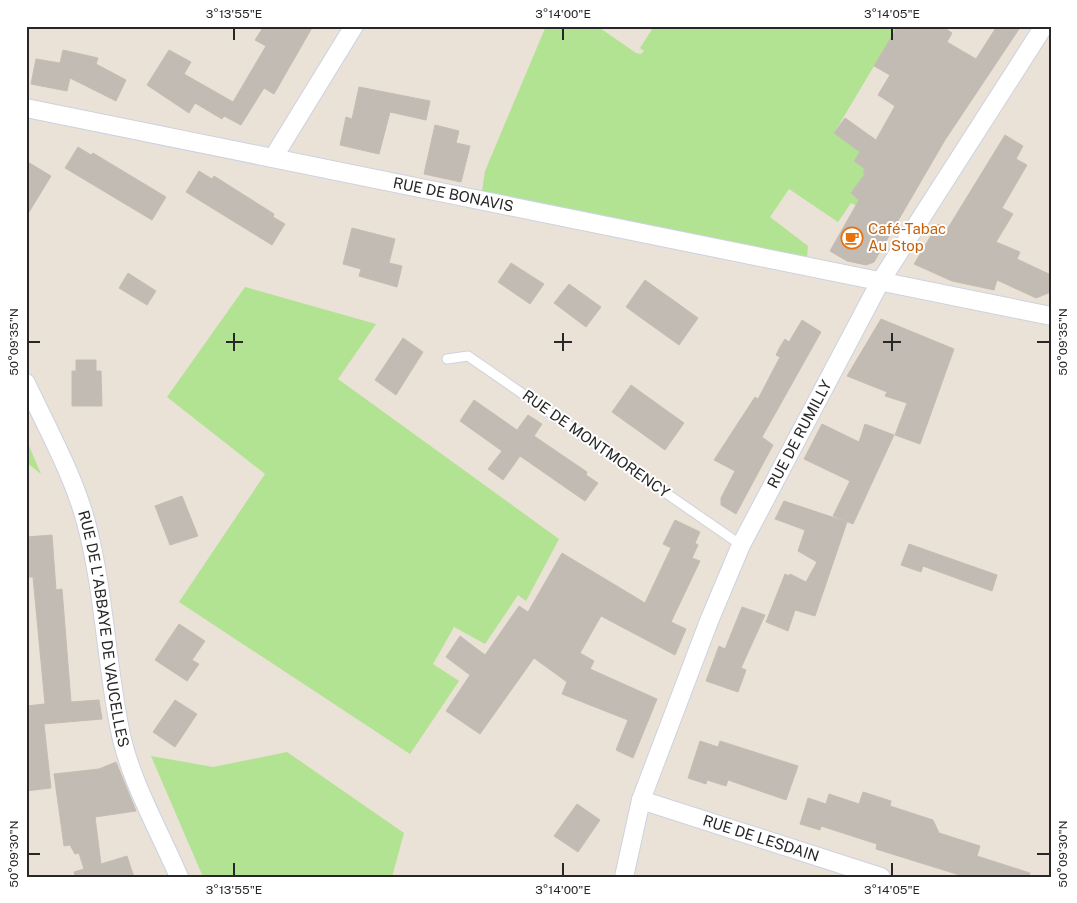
<svg xmlns="http://www.w3.org/2000/svg" width="1077" height="903" viewBox="0 0 1077 903" font-family="'Public Sans',sans-serif">
	<style>
		.green { fill: #b2e392 }
		.building { fill: #c2bbb4; stroke: #c5bdb2 }
		.lines { fill: none; stroke-linecap: round; stroke-linejoin: round }
		.service-casing { stroke: #cdd2e1; stroke-width: 11 }
		.minor-casing { stroke: #cdd2e1; stroke-width: 20 }
		.service { stroke: #fff; stroke-width: 9 }
		.minor { stroke: #fff; stroke-width: 18 }
		.ticks { fill: none; stroke: #272727; stroke-width: 2 }
		.labels { text-anchor: middle; stroke-width: 4; stroke-linejoin: round; paint-order: stroke }
		.street-label { font-size: 15px; fill: #272727; stroke: #fff }
		.food-label { font-size: 15px; fill: #c56008; stroke: #fff; text-anchor: start }
		.neatline { fill: none; stroke: #272727; stroke-width: 2 }
		.ticks-label { font-size: 12px; text-anchor: middle; fill: #272727 }
	</style>
	<rect width="100%" height="100%" fill="#eae1d7"/>
	<path class="green" d="M546,26H597L636,53L641,54L644,51L640,48L654,26H898L834,133L860,152L854,161L865,169L863,173L876,181L853,190L851,194L858,198L860,195V208L851,203L838,222L789,189L770,217L808,246L807,258L482,191L485,171Z
		M245,287L376,324L338,379L559,539L526,601L518,595L485,644L454,627L433,664L459,681L410,754L179,602L265,474L167,397Z
		M26,439L41,474L26,462Z
		M287,752L404,833L392,877H203L151,756L213,767Z"/>
	<path class="building" d="M264,26H313L274,94L264,88L241,125L224,116L222,119L195,103L189,113L147,85L169,50L191,62L184,74L233,102L266,46L255,40Z
		M898,26H942L952,33L947,42L976,59L997,26H1021L945,140L874,262L866,265L847,261L830,251L859,200L851,193L865,174L863,173L865,169L854,161L860,152L834,133L845,118L876,140L895,106L878,95L890,75L874,66Z
		M63,50L98,58L96,64L126,80L116,101L70,78L67,91L31,84L36,59L60,63Z
		M359,87L430,101L426,120L390,112L379,154L340,145L346,117L352,119Z
		M435,125L459,131L456,143L470,146L461,182L424,174Z
		M1005,135L1023,146L1016,159L1027,165L1002,208L1013,214L996,242L1020,252L1017,259L1051,275V292L1036,298L997,280L994,290L952,281L914,264L938,224L948,228Z
		M78,147L91,155L93,153L166,197L152,220L65,168Z
		M26,161L51,176L26,217Z
		M199,171L212,179L214,176L274,214L273,217L285,224L272,245L186,192Z
		M352,228L395,239L389,263L402,266L397,287L359,276L361,269L343,264Z
		M511,263L544,284L530,304L498,282Z
		M128,273L156,291L147,305L119,288Z
		M645,280L698,318L679,345L626,307Z
		M569,284L601,307L586,327L554,303Z
		M881,319L954,349L920,444L895,435L907,403L885,396L887,392L847,376Z
		M802,320L821,332L762,437L773,445L736,514L721,505V498L735,471L714,460L755,397L758,399L780,357L776,355L780,347L785,339L789,342Z
		M403,338L423,352L396,395L375,380Z
		M76,360H96V371H101L102,406H72V371H76Z
		M631,385L684,423L665,450L612,412Z
		M474,400L517,430L528,415L542,424L534,436L587,472L586,475L598,483L585,501L520,456L503,480L488,469L502,451L460,421Z
		M822,424L859,442L865,424L894,435L853,524L833,516L850,481L804,459Z
		M182,496L198,536L170,545L155,506Z
		M784,501L847,522L815,616L795,610L788,631L766,622L785,574L789,576L790,574L806,582L817,562L798,551L805,530L775,519Z
		M675,520L700,532L695,543L698,545L692,558L700,561L671,622L686,629L675,655L601,616L580,653L594,661L590,669L657,699L633,758L616,750L628,720L562,694L567,682L534,658L480,734L446,711L470,675L446,657L460,636L485,655L519,606L528,612L562,553L645,603L671,548L663,544Z
		M52,535L56,590L62,589L71,702L99,700L102,719L44,724L51,788L26,791V706L45,704L33,577H27L26,537Z
		M909,544L997,575L992,591L923,566L921,572L901,565Z
		M742,607L765,615L741,668L746,670L738,692L706,681L719,646L725,649Z
		M179,624L205,641L192,660L199,664L187,681L155,660Z
		M175,700L197,714L175,747L153,732Z
		M700,741L718,747L720,741L798,766L786,800L728,780L726,786L707,780L706,784L688,778Z
		M116,762L136,811L95,817L101,864L127,856L134,877H75L74,872L84,869L79,853L75,854L70,845L64,846L54,774L99,769Z
		M863,792L891,801L890,806L933,820L939,833L980,846L977,856L1030,873L1029,877H966L876,849L877,844L821,826L820,830L800,824L808,798L826,804L829,794L859,804Z
		M577,804L600,820L578,852L554,836Z"/>
	<g class="lines">
		<g class="service-casing">
			<path id="service" d="M447,359L468,356L741,545"/>
		</g>
		<g class="minor-casing">
			<g id="minor">
				<path id="s1" d="M26,108L1051,316"/>
				<path d="M273,158L354,26"/>
				<path id="s2" d="M26,383C47,428 75,478 87,526C104,592 106,659 119,725C128,777 158,828 179,877"/>
				<path id="s3" d="M641,800L881,877"/>
				<path id="s4" d="M624,877L641,800L709,621L741,545L880,282L1044,26"/>
			</g>
		</g>
		<use href="#service" class="service"/>
		<use href="#minor" class="minor"/>
	</g>
	<path class="ticks" d="M234,28V40M563,28V40M892,28V40M234,333V351M563,333V351M892,333V351M28,342H40M226,342H243M554,342H572M883,342H901M1037,342H1050M28,854H40M1037,854H1050M234,863V876M563,863V876M892,863V876"/>
	<defs>
		<g id="cafe-ring" transform="scale(1.125)"><circle r="9.5" fill="#fff" stroke="#e8710a" stroke-width="1.5"/><path d="M-5.5-4.5H6V0H3Q3 3.5 0 3.5H-2.5Q-5.5 3.5-5.5 0ZM3-3.2v2h1.7v-2ZM-6 4.5H4V6H-6Z" fill="#e8710a"/></g>
	</defs>
	<g fill-rule="evenodd">
		<use href="#cafe-ring" x="852" y="238"/>
	</g>
	<g class="labels">
		<g class="street-label">
			<text dy="5" stroke="none"><textPath href="#s1" startOffset="436">RUE DE BONAVIS</textPath></text>
			<text dy="5" stroke="none"><textPath href="#s4" startOffset="478">RUE DE RUMILLY</textPath></text>
			<text transform="translate(596 444) rotate(35)" y="5">RUE DE MONTMORENCY</text>
			<text dy="5" stroke="none"><textPath href="#s2" startOffset="260">RUE DE L'ABBAYE DE VAUCELLES</textPath></text>
			<text dy="5" stroke="none"><textPath href="#s3" startOffset="126">RUE DE LESDAIN</textPath></text>
		</g>
		<g class="food-label">
			<text x="868" y="234">Café-Tabac<tspan x="868" dy="17">Au Stop</tspan></text>
		</g>
	</g>
	<rect width="1077" height="903" fill="none" stroke="#ffffff" stroke-width="55"/>
	<rect x="28" y="28" width="1022" height="848" class="neatline"/>
	<g class="ticks-label">
		<text x="234" y="18">3°13'55"E</text>
		<text x="563" y="18">3°14'00"E</text>
		<text x="892" y="18">3°14'05"E</text>
		<text transform="translate(14 342) rotate(-90)" y="4">50°09'35"N</text>
		<text transform="translate(1063 342) rotate(-90)" y="4">50°09'35"N</text>
		<text transform="translate(14 854) rotate(-90)" y="4">50°09'30"N</text>
		<text transform="translate(1063 854) rotate(-90)" y="4">50°09'30"N</text>
		<text x="234" y="894">3°13'55"E</text>
		<text x="563" y="894">3°14'00"E</text>
		<text x="892" y="894">3°14'05"E</text>
	</g>
</svg>
